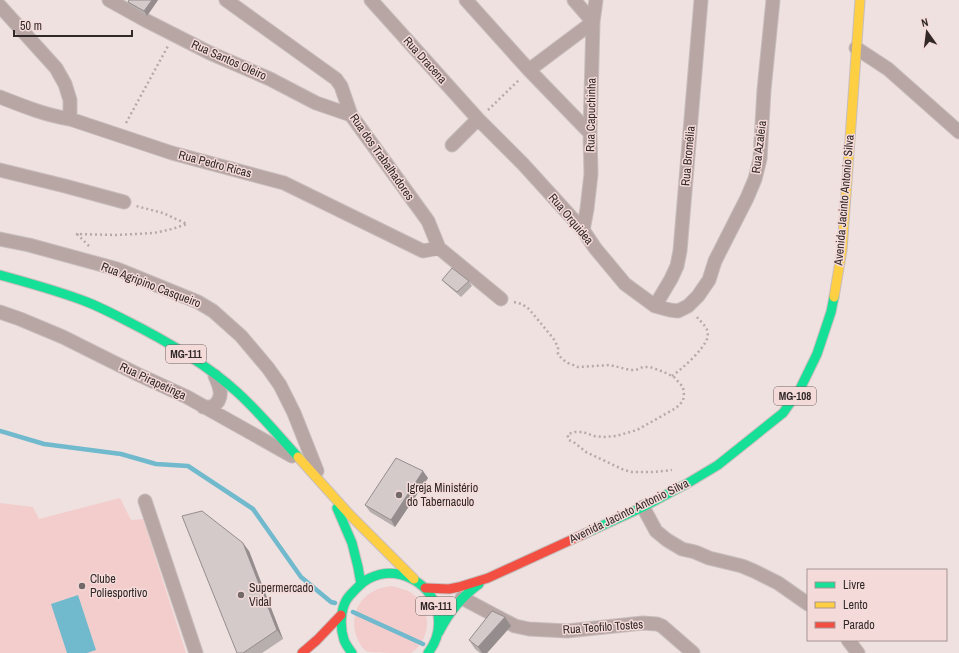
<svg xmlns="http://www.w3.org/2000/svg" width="959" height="653" viewBox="0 0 959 653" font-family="'Archivo Narrow',sans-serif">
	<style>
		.green { fill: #f3cdcc }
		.water { fill: #71b9cc }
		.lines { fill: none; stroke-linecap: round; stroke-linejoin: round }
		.stream { stroke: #71b9cc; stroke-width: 4.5 }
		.street-casing { stroke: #c7bdbc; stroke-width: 15 }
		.fast-casing { stroke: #c7bdbc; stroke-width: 11 }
		.slow-casing { stroke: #c7bdbc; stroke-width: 11 }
		.jam-casing { stroke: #c7bdbc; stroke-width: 11 }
		.path { stroke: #b7a9a8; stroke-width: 2.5; stroke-dasharray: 2 3; stroke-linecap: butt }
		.street { stroke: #b8a6a4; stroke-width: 13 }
		.fast { stroke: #16e098; stroke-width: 9 }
		.slow { stroke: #ffcf43; stroke-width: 9 }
		.jam { stroke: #f24e42; stroke-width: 9 }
		.wall { fill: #b7aeae }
		.shaded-wall { fill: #958d8d }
		.building { fill: #d5caca; stroke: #958d8d }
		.poi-dot { fill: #736968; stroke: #f4dbda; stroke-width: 1.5 }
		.labels { text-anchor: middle; stroke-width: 3; stroke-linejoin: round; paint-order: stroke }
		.shield { fill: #f4dbda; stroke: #6c5e5d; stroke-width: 1 }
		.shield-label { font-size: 11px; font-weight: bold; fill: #312828 }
		.street-label { font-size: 12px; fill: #312828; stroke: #f4dbda }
		.poi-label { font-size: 12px; fill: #312828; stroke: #f4dbda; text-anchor: start }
	</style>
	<rect width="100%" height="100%" fill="#eee1e0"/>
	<path class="green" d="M120,498L131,520L143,519L186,653H0V503L33,507L39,519Z
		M392,586C398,588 404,589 410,592C432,606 433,638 411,653C404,653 373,653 368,652C363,650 359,643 357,638C350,621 356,599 374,591C379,588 385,587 392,586Z"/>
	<path class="water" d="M78,595L96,650L87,653H67L51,604Z"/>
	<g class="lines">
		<path class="stream" d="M0,431L44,444L121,454L156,464L188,466L253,509L301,577L331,602L335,603
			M353,612L423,644"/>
		<g class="street-casing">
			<path id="street" d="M109,0L145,20L210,53L270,79L316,103L351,115
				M226,0L336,79L341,86L351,115L428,221L439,248
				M371,0L478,119L523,164L583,230L595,248L625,284L655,306L670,310L678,311L688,306L698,296L709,280L715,261L747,198L755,179L760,159L764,90L773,0
				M466,0L529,70L590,133
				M574,0L593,22
				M0,6L56,68L65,84L70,100V119
				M856,48L888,69L959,132
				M529,70L593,22
				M0,97C23,106 45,115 70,119L172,153L284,183L423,251L439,248L501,299
				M452,145L478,119
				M0,170L65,186L124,202
				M583,230L587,209L591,174L590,133L593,22L596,0
				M0,239L29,245L117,269L198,302L213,311L241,336L268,368L280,385L294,413L317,471
				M655,306L671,279L677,266L680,251L701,0
				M0,312L20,319L63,337L137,374L187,397L292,456
				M203,407H212C225,399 220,387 215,376
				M145,501L196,653
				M643,507L656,531L667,540L682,549L695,552L709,558L742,566L754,571L778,583L808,604
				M462,598L515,626L529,629L567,631L643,623L657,624L662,626L693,653
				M848,640L858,653"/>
		</g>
		<g class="fast-casing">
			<path id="fast" d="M0,275C29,283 59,291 87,302C100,307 113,314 125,320C165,340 205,363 237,392C259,412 278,435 298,457
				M337,508L352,543L358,567L361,584
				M584,534L643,507L688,483L718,465L783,413L800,389L817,354L831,312L834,297
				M439,632C449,612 461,597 479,584
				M352,653C349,649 346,645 344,640C340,628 340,610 347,599C349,596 351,594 353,592C358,587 363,581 370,578C397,565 429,581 437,610C441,626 438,640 428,653"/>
		</g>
		<g class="slow-casing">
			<path id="slow" d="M834,297L842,250L860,0
				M298,457L350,515L414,579"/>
		</g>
		<g class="jam-casing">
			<path id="jam" d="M425,588L449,589L459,587L488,578L584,534
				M302,653L317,640L341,615"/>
		</g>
		<path class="path" d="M488,110L520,79
			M126,123L168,46
			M89,246L77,234L116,235L154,233L172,229L187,224L163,213L136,206
			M514,302L522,304L529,309L553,338L558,347V354L562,359L568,363L578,367L610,365L630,370H636L643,367H650L664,372L674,377L683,387L684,395L683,401L676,408L637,430L616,436L604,437L594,436L583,432H575L568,434V437L569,440L575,443L586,452L624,470L632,472H653L672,470
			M672,376C682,369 703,350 707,339C708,336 708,332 707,330C705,325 700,321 697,317"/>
		<use href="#street" class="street"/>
		<use href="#fast" class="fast"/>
		<use href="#slow" class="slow"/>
		<use href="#jam" class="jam"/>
	</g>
	<path class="wall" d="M129,0H158L147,16L131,6L128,2Z
		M442,280L469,281L472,286L461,297L446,284Z
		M428,478L395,527L370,512L365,505Z
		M249,551L283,639L262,653H237Z
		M511,626L487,653H480L475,649L469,640Z"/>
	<path class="shaded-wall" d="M152,0H158L147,16L144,11Z
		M423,471L428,478L395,527L391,520Z
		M243,543L249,551L283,639L277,630Z
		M505,617L511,626L487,653H482L478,647Z"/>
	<path class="building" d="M129,0H152L144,11L128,2Z
		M452,268L469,281L457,292L442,280Z
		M396,458L423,471L391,520L365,505Z
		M202,511L243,543L277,630L243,653H237L182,516Z
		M492,611L505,617L478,647L469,640Z"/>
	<g class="poi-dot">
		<circle cx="399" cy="495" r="4"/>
		<circle cx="82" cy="586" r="4"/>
		<circle cx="241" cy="595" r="4"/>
	</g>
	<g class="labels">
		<g class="shield">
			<rect x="166" y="345" width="40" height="18" rx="3"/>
			<rect x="774" y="387" width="42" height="18" rx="3"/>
			<rect x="416" y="597" width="40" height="18" rx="3"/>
		</g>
		<g class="shield-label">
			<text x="186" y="358">MG-111</text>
			<text x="795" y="400">MG-108</text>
			<text x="436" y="610">MG-111</text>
		</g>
		<g class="street-label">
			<text transform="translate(229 60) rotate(24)" y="4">Rua Santos Oleiro</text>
			<text transform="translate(425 60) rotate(48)" y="4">Rua Dracena</text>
			<text transform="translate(591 115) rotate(-89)" y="4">Rua Capuchinha</text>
			<text transform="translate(759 147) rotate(-83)" y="4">Rua Azaleia</text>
			<text transform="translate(688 156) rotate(-85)" y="4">Rua Bromélia</text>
			<text transform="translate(382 157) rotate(55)" y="4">Rua dos Trabalhadores</text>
			<text transform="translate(215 164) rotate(15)" y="4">Rua Pedro Ricas</text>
			<text transform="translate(844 200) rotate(-85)" y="4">Avenida Jacinto Antonio Silva</text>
			<text transform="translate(571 219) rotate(50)" y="4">Rua Orquidea</text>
			<text transform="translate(151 285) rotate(21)" y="4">Rua Agripino Casqueiro</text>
			<text transform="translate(153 381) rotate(25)" y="4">Rua Pirapetinga</text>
			<text transform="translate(629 511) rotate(-26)" y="4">Avenida Jacinto Antonio Silva</text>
			<text transform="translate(603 627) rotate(-4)" y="4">Rua Teofilo Tostes</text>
		</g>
		<g class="poi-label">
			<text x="407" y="492">Igreja Ministério<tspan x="407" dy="14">do Tabernaculo</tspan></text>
			<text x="90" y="583">Clube<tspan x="90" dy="14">Poliesportivo</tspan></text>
			<text x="249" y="592">Supermercado<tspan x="249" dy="14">Vidal</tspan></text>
		</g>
	</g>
	<rect x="807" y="569" width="140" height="72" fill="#f4dbda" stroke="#a69393"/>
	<rect x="815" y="582" width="20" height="6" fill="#16e098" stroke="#a69393"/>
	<text x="843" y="589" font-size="12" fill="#312828">Livre</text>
	<rect x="815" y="602" width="20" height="6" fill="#ffcf43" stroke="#a69393"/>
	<text x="843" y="609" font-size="12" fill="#312828">Lento</text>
	<rect x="815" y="622" width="20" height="6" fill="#f24e42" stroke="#a69393"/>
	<text x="843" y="629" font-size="12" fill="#312828">Parado</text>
	<g transform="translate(927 32) rotate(346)" stroke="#f4dbda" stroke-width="3" paint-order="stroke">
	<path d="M0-3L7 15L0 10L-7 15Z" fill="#312828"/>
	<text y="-6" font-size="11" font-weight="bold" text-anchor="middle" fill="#312828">N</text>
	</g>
	<path d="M14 30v6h118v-6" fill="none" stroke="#312828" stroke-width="2"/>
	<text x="20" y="30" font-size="12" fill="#312828" stroke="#f4dbda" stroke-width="3" paint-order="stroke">50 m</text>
</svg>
